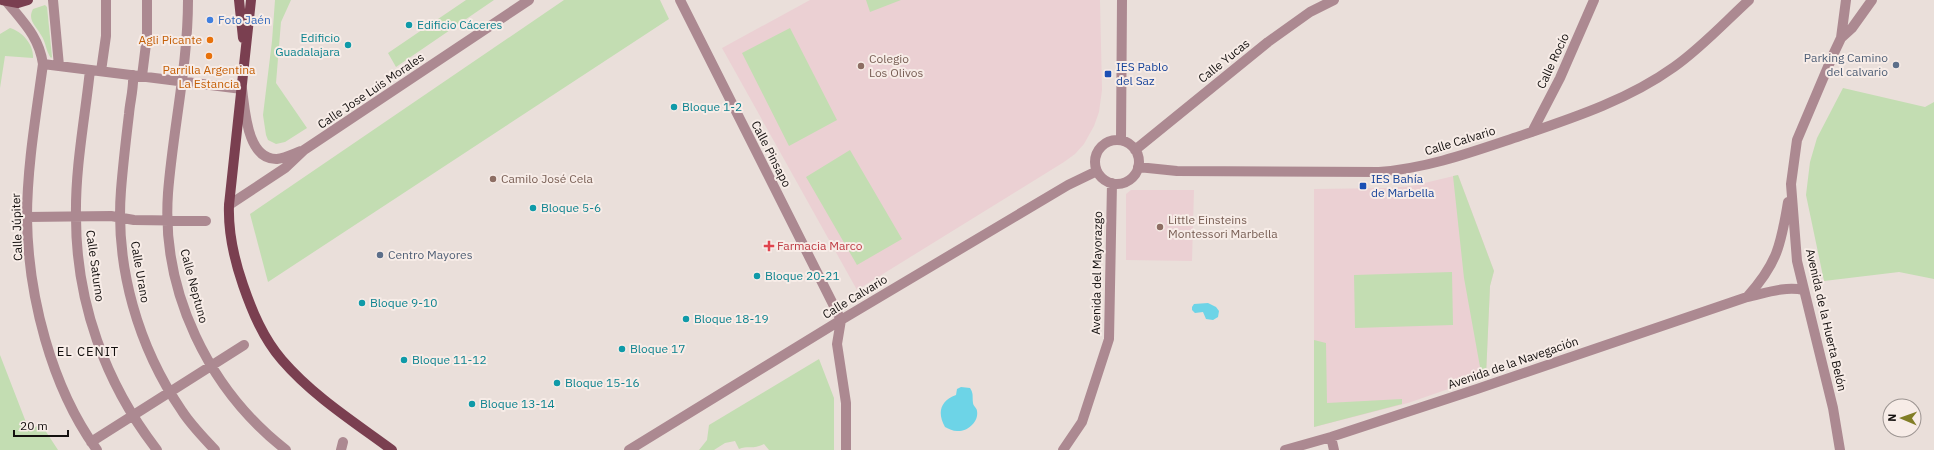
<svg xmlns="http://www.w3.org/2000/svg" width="1934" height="450" viewBox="0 0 1934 450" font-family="'IBM Plex Sans',sans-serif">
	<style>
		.education { fill: #ebd0d3 }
		.green { fill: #c3ddb2 }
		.water { fill: #6dd4e7 }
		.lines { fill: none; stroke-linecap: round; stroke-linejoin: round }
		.minor { stroke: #ac8991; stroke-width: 10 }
		.major { stroke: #7a3f50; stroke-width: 10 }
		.shop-dot { fill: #3f7fe0; stroke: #f7ece7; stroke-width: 1.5 }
		.culture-dot { fill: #0f9aa8; stroke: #f7ece7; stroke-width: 1.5 }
		.food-dot { fill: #e8710a; stroke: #f7ece7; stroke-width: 1.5 }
		.service-dot { fill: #5c6f8a; stroke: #f7ece7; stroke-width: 1.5 }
		.education-dot { fill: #8d6e63; stroke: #f7ece7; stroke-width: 1.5 }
		.transit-dot { fill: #1a4fb4; stroke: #f7ece7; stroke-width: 1.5 }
		.health-dot { fill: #e0444e; stroke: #f7ece7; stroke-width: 1.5 }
		.labels { text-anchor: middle; stroke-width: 4; stroke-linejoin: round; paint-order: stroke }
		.shop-label { font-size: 12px; fill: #366cbe; stroke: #f7ece7; text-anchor: start }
		.culture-label { font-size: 12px; fill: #0d838f; stroke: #f7ece7; text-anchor: start }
		.food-label { font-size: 12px; fill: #c56008; stroke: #f7ece7; text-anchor: end }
		.service-label { font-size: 12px; fill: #4e5e75; stroke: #f7ece7; text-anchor: end }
		.education-label { font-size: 12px; fill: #785e54; stroke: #f7ece7; text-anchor: start }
		.street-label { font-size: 12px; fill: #14100f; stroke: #f7ece7 }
		.transit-label { font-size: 12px; fill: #164399; stroke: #f7ece7; text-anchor: start }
		.health-label { font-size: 12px; fill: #be3a42; stroke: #f7ece7; text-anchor: start }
		.neighbourhood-label { font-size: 13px; letter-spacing: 1px; fill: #14100f; stroke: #f7ece7 }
	</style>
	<rect width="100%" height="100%" fill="#eadfda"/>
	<path class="education" d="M810,0H1100L1102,90L1099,112L1094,126L1084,144L1075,154L1064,162L857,290L722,48Z
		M1458,175L1494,271L1490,286L1486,376L1408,403L1314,427V189L1388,188L1412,186Z
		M1131,190H1194L1192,261L1126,260V194Z"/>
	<path class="green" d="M275,0H291L281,22L276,83L307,128L285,142L276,144L268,140L266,135L263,115L272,41Z
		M466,0H494L396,67L388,53Z
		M564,0H660L669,19L268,282L250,214Z
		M866,0H901L870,12Z
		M45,5L47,7L52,57L51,58C46,52 46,42 41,35C36,26 27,20 33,9Z
		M10,28C23,32 34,45 33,58L5,56L0,88V34Z
		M790,28L837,120L789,146L742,53Z
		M1843,88L1925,107L1934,102V279L1899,272L1824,281L1806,195L1810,162L1817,138Z
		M850,150L902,239L857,265L806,177Z
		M1458,175L1494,271L1490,286L1486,376L1482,378L1464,278L1453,176Z
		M1452,272L1453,325L1355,328L1354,275Z
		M1314,340L1326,343L1327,403L1402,399V404L1314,427Z
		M0,355L29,430L41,424L58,450H0Z
		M819,359L834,398V450H769L764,444C752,450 749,445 739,449L735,441L725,443L714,450H699L707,440L709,425Z"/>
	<path class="water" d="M1208,303L1216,307L1219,311L1218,317L1213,320L1206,319L1203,312L1195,313L1192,310V307L1194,304Z
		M961,387L970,388C974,394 972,397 973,403C973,406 977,408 977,411C979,422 967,432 957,431C953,431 949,429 945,427C937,413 940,401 956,395L957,389Z"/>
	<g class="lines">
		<path class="minor" d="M53,0L59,66
			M188,0C188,65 173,129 168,193C161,292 209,390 286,450
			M680,0L841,320
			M7,2C24,23 39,37 43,64C36,115 27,167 27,218C28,295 51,387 97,450
			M1841,38L1846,0
			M43,64L242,89C245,110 247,160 277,159C285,158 293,154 301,151
			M90,70C85,118 75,168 76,217C76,302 105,383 157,450
			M101,71L106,36V0
			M133,75C134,88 130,101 129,114C126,139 123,165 121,190C115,267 138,347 182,411C191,425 203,437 215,450
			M142,76L147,36V0
			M1532,132L1560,78L1594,0
			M1121,140L1122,0
			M1095 162a22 22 0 1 1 44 0a22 22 0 1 1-44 0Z
			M1135,150L1268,42L1310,12L1334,0
			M1138,167L1177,171L1379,172C1429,168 1472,152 1520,136C1573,118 1628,100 1674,67C1701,48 1725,22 1749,0
			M229,205L285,168L304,150L529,0
			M27,217L111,216L134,220L206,221
			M1747,297C1777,264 1781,245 1788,202
			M841,320L837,344L846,403V450
			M1331,437L1334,450
			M91,442L244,345
			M341,450L343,442
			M629,450L841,320L1068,185L1097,171
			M1063,450L1082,422L1109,339L1112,183
			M1285,450L1331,437L1477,389L1747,297C1766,293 1784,286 1804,290
			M1840,450L1833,408L1797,261L1791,184L1797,140L1833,55L1841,38L1852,28L1872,0"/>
		<path class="major" d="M2,0L18,3L28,0
			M239,0L243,38
			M251,0L229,205C228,232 234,259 243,285C252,311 263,338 282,360C313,396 354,422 392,450"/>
	</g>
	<circle class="shop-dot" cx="210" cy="20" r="4"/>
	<g class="culture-dot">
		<circle cx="409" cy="25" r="4"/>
		<circle cx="348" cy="45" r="4"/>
		<circle cx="674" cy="107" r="4"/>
		<circle cx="533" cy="208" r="4"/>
		<circle cx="757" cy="276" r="4"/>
		<circle cx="362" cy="303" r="4"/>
		<circle cx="686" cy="319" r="4"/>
		<circle cx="622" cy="349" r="4"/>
		<circle cx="404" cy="360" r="4"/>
		<circle cx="557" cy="383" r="4"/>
		<circle cx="472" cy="404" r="4"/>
	</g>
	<g class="food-dot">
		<circle cx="210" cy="40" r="4"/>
		<circle cx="209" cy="56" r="4"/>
	</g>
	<g class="service-dot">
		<circle cx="1896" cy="65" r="4"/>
		<circle cx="380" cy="255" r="4"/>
	</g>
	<g class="education-dot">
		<circle cx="861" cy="66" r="4"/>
		<circle cx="493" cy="179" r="4"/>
		<circle cx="1160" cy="227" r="4"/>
	</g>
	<g class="transit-dot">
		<rect x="1104" y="70" width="8" height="8" rx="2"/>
		<rect x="1359" y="182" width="8" height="8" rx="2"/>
	</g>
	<path class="health-dot" d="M767 240h4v4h4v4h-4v4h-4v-4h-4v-4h4z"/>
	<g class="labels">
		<g class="shop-label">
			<text x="218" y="24">Foto Jaén</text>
		</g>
		<g class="culture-label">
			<text x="417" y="29">Edificio Cáceres</text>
			<text x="340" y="42" text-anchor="end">Edificio<tspan x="340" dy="14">Guadalajara</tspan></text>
			<text x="682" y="111">Bloque 1-2</text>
			<text x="541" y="212">Bloque 5-6</text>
			<text x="765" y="280">Bloque 20-21</text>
			<text x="370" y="307">Bloque 9-10</text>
			<text x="694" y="323">Bloque 18-19</text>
			<text x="630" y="353">Bloque 17</text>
			<text x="412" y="364">Bloque 11-12</text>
			<text x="565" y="387">Bloque 15-16</text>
			<text x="480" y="408">Bloque 13-14</text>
		</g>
		<g class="food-label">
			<text x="202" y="44">Agli Picante</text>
			<text x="209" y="74" text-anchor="middle">Parrilla Argentina<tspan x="209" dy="14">La Estancia</tspan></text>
		</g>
		<g class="service-label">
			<text x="1888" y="62">Parking Camino<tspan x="1888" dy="14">del calvario</tspan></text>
			<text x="388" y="259" text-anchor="start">Centro Mayores</text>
		</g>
		<g class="education-label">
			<text x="869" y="63">Colegio<tspan x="869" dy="14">Los Olivos</tspan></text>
			<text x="501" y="183">Camilo José Cela</text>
			<text x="1168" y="224">Little Einsteins<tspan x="1168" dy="14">Montessori Marbella</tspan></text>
		</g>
		<g class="street-label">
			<text transform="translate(1224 61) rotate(-39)" y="4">Calle Yucas</text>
			<text transform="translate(1553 61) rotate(-65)" y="4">Calle Rocío</text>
			<text transform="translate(371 91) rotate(-34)" y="4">Calle Jose Luis Morales</text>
			<text transform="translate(1460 141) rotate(-17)" y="4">Calle Calvario</text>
			<text transform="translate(771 154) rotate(63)" y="4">Calle Pinsapo</text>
			<text transform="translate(17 227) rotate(-92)" y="4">Calle Júpiter</text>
			<text transform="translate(95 266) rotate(82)" y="4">Calle Saturno</text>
			<text transform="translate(140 272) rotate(80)" y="4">Calle Urano</text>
			<text transform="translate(1097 273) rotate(-89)" y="4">Avenida del Mayorazgo</text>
			<text transform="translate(194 286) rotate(75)" y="4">Calle Neptuno</text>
			<text transform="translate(855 297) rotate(-31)" y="4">Calle Calvario</text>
			<text transform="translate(1826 320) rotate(77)" y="4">Avenida de la Huerta Belón</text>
			<text transform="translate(1513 363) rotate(-19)" y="4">Avenida de la Navegación</text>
		</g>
		<g class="transit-label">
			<text x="1116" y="71">IES Pablo<tspan x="1116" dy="14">del Saz</tspan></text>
			<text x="1371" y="183">IES Bahía<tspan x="1371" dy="14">de Marbella</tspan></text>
		</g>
		<g class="health-label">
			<text x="777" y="250">Farmacia Marco</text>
		</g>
		<g class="neighbourhood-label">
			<text x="88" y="356">EL CENIT</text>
		</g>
	</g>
	<g transform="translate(1902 418) rotate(272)"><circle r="19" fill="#f7ece7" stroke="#9c9491"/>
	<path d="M0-3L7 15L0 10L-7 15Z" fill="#827e26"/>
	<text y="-6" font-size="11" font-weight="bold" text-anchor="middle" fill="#14100f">N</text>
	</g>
	<path d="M14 430v6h54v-6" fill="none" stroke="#14100f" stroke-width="2"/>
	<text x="20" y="430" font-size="12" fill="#14100f" stroke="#f7ece7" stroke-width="3" paint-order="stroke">20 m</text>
</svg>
